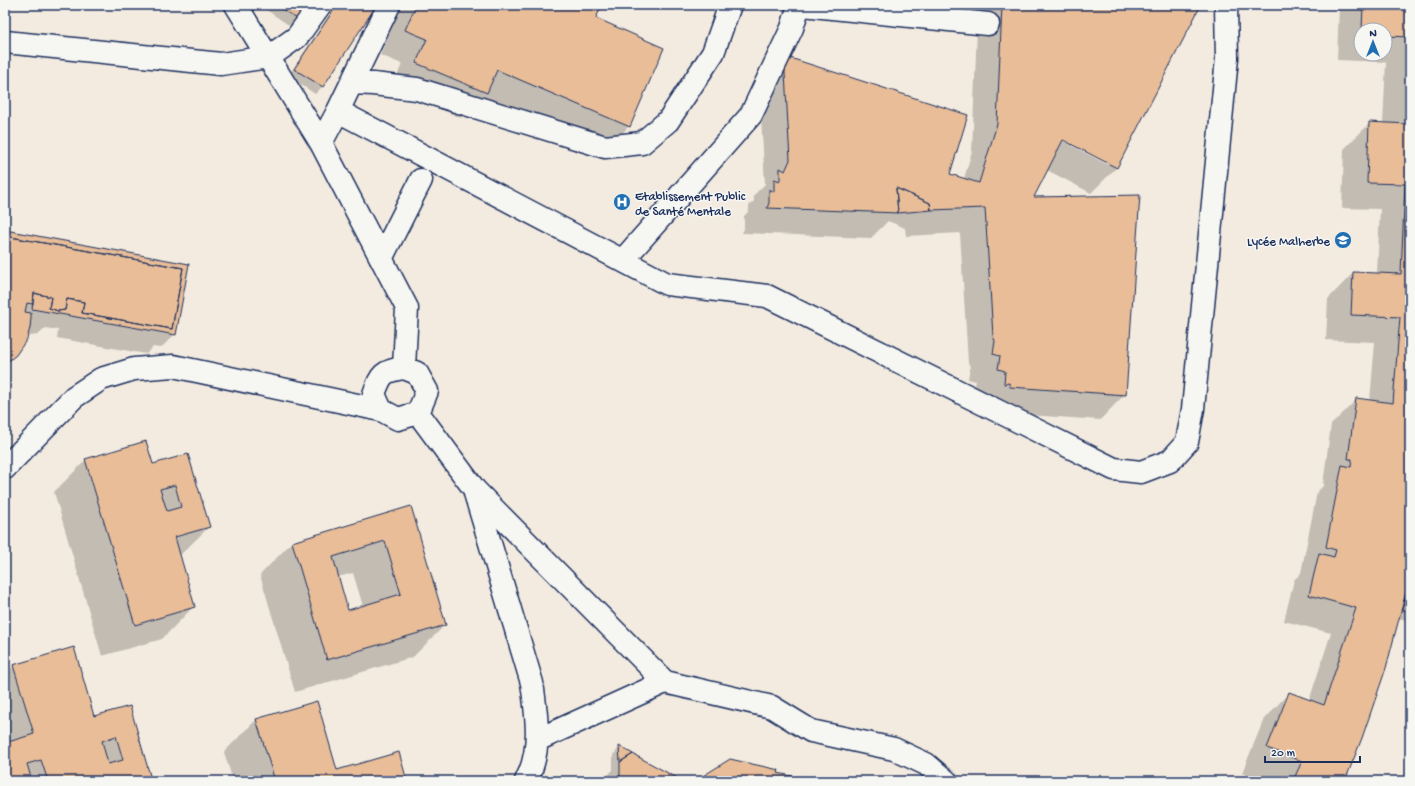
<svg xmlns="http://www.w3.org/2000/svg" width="1415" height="786" viewBox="0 0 1415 786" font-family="'Gochi Hand',sans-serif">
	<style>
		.shadow { fill: #0003; fill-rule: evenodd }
		.building { fill: #e8bd98; stroke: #1b2f5e; fill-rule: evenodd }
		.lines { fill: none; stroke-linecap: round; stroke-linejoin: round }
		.minor-casing { stroke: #1b2f5e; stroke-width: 25 }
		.minor { stroke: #f6f6f2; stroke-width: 22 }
		.labels { text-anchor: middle; stroke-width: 3; stroke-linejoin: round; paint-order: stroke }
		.poi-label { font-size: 13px; fill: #1b2f5e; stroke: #f6f6f2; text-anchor: start }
	</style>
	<rect width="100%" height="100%" fill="#f3ebe0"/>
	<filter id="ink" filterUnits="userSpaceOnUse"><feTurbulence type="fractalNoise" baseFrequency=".025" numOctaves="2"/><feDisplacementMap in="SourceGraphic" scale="8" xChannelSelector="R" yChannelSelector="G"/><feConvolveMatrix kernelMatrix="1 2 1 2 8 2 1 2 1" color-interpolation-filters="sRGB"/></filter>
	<g filter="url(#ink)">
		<path class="shadow" d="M268,5H310L293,28L265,9Z
			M336,5H373L374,6L322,87L315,94L288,76Z
			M402,5H601L595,19L629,126L604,152L480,99L461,118L392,88L402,64L380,55Z
			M978,5H1200L1116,168L1091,193L1047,170L1033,198L1125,394L1100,420L985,412L973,394L976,381L968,379L970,367L968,362L960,233L906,236L905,228L888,221L871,238L742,233L744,229V216L749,211V206L754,201V195L765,184L759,83L784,57L948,174L964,179L972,151ZM1059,137L1108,162V165L1059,139Z
			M1339,5H1410V621L1399,618L1344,781H1263L1242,773L1264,719L1289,693L1309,701L1331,633L1284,621L1294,580L1301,573L1317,492L1325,484H1323L1331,425L1356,400L1370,401L1375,342L1326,340L1328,299L1353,273L1377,274L1380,209L1342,208L1344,149L1370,123L1383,124L1386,62L1337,60ZM1361,30H1385V54H1361Z
			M5,232L175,334L161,348L153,347L146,354L57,338L58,330L46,328L38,335L30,336L27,334L15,355L5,365Z
			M188,455L209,527L179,556L194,606L162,639L102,656L54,492L86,460L152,466Z
			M410,507L445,625L413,657L295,692L260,575L292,542ZM353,573L363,606L347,611L338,577Z
			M14,666L94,718L129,707L150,778L147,781H5V674Z
			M257,719L337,771L406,781H233L224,752Z
			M619,748L677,781H602L613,770V755Z"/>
		<path class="building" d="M276,5H311L300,21Z
			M337,5H374L376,6L323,87L294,69Z
			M416,5H602L596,18L664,48L630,127L497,70L487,93L416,63L427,39L405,30Z
			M1002,5H1201L1117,168L1063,140L1034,197L1140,195L1126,395L1010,387L1009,383L1004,384L1005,371L998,369L1000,356L993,354L995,341L993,336L985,208L931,210L930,203L896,188L898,213L767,208L769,203V189L774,192V179L780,181V168L785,171L790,160L784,56L968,115L950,174L979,183L997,124Z
			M1363,5H1410V37L1385,36V30H1362Z
			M1410,56V577L1386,668L1362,738L1345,781H1293L1302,761L1267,748L1289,692L1324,705L1356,608L1309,595L1319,553L1334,557L1336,550L1326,547L1342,465L1351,467L1352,459H1348L1356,398L1393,403L1400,317L1351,315L1353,272L1401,274L1405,184L1367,183L1369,122L1408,124Z
			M896,188L930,203L931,210L898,213Z
			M5,230L189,264L176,335L32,309L34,293L51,297L49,308L58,311L65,310L67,299L84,302L82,313L172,329L183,268L5,236Z
			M5,236L183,268L172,329L82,313L84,302L67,299L65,310L58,311L49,308L51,297L34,293L33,304L27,303L25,312L31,313V318L30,328L27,339L16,355L5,364Z
			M146,441L153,464L188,454L210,527L175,537L195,607L135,625L85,459ZM175,485L181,507L167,511L160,489Z
			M411,506L446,625L327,660L292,542ZM385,541L401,594L348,610L333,557Z
			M1410,577V612L1402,610Z
			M74,647L94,716L130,706L151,779L143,781H48L41,760L27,764L32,781H5V743L34,734L13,665ZM116,736L123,760L108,764L102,741Z
			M317,701L337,770L399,752L407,781H275L256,719Z
			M619,746L633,754L620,762Z
			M633,754L679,779L678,781H620V762Z
			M730,759L779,770L778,773L815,781H695Z"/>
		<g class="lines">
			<g class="minor-casing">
				<path id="minor" d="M236,5L321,143L407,308L404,368
					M803,5L988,24
					M5,42L221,64L269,57L297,37L320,5
					M352,83L373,84L417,89L605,147L642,143L668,121L713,53L730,5
					M338,111L667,284L767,296L1114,469L1141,472L1170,461L1187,442L1193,409L1227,58L1226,5
					M321,143L338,111L389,5
					M381,259L421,180
					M623,260L751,115L792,28L799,5
					M404,368L417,373L427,391L418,413L398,419L381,410L374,394C381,375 382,371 404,368Z
					M418,413L475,490L665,682L772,707L811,731L894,749L926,764L946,781
					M5,468L74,397L101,379L134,369L173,366L381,410
					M475,493L532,683C537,716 542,751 526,781
					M537,740L665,682"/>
			</g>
			<use href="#minor" class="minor"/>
		</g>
	</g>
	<defs>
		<g id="hospital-disc" transform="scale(0.9)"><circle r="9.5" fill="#1f6fb2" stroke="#f6f6f2"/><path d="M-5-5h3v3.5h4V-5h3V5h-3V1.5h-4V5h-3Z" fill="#fff"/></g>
		<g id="school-disc" transform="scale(0.9)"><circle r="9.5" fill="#1f6fb2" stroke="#f6f6f2"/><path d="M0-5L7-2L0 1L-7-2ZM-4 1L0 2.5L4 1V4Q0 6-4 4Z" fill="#fff"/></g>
	</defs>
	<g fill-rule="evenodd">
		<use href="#hospital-disc" x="622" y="202"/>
		<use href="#school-disc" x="1343" y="240"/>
	</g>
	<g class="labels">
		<g class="poi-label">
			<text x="635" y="200">Etablissement Public<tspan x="635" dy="15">de Santé Mentale</tspan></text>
			<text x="1330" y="245" text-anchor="end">Lycée Malherbe</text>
		</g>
	</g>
	<rect width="1415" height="786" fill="none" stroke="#f6f6f2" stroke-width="20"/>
	<rect x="10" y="10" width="1395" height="766" fill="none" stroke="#1b2f5e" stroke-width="1.5" filter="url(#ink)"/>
	<g transform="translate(1373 42)"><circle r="19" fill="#f6f6f2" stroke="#9ea6b7"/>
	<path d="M0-3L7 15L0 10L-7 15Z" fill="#1f6fb2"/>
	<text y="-6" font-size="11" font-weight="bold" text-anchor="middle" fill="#1b2f5e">N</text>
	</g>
	<path d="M1265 756v6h95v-6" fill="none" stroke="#1b2f5e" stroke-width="2"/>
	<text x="1271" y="756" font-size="12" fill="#1b2f5e" stroke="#f6f6f2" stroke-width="3" paint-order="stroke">20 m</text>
</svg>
